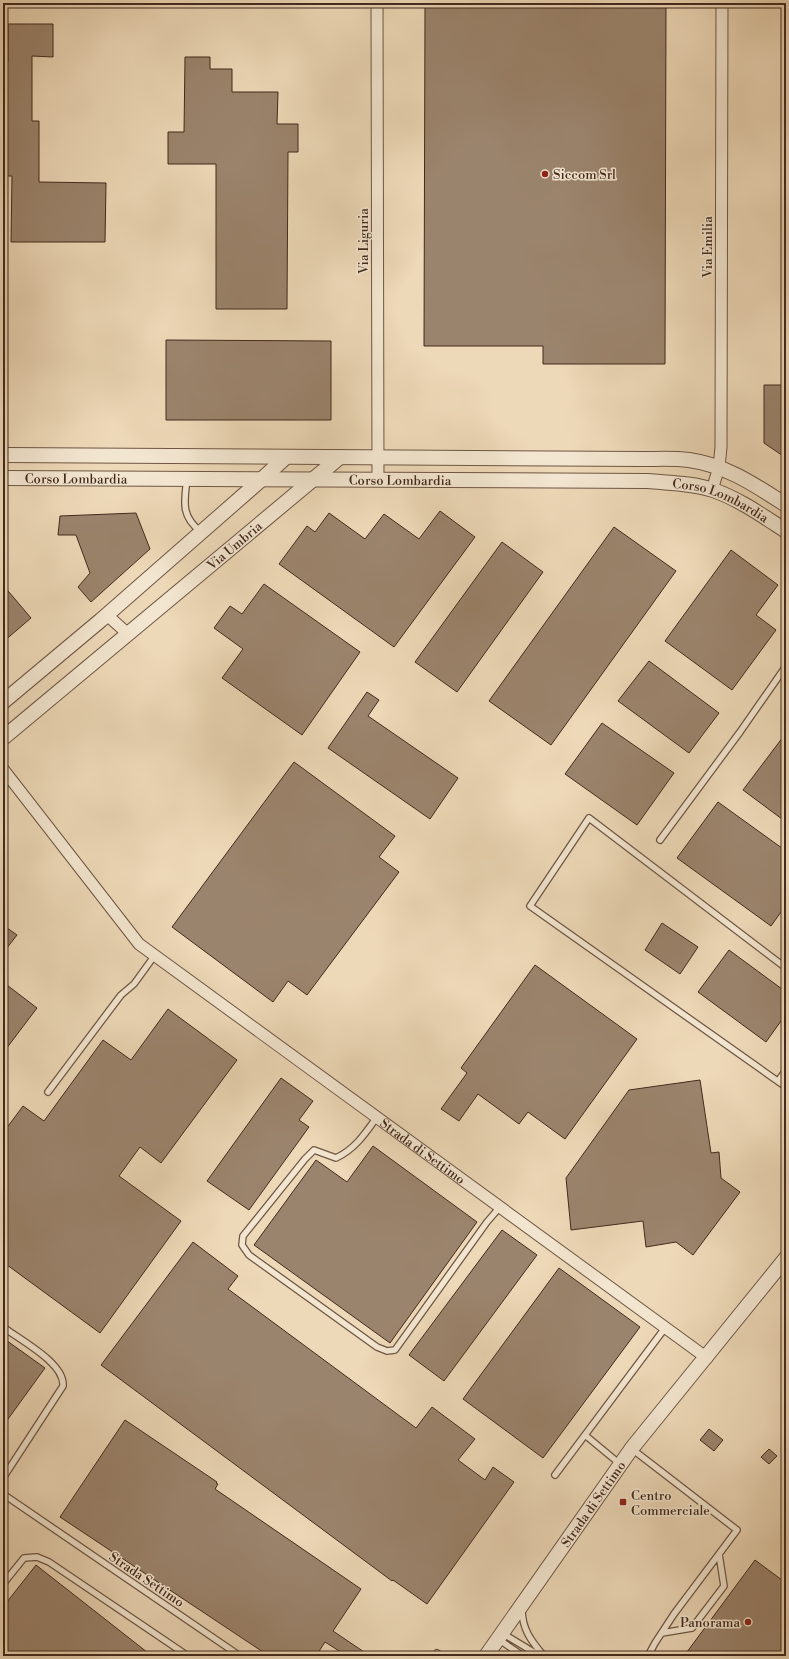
<svg xmlns="http://www.w3.org/2000/svg" width="789" height="1659" viewBox="0 0 789 1659" font-family="'Libre Bodoni',serif">
	<style>
		.building { fill: #9b846d; stroke: #432a1d }
		.lines { fill: none; stroke-linecap: round; stroke-linejoin: round }
		.service-casing { stroke: #6e5644; stroke-width: 8 }
		.minor-casing { stroke: #6e5644; stroke-width: 13 }
		.tertiary-casing { stroke: #6e5644; stroke-width: 16 }
		.service { stroke: #f3e6d0; stroke-width: 5.5 }
		.minor { stroke: #f3e6d0; stroke-width: 11 }
		.tertiary { stroke: #f3e6d0; stroke-width: 14 }
		.poi-dot { fill: #8f2418; stroke: #f3e6d0; stroke-width: 1.5 }
		.labels { text-anchor: middle; stroke-width: 3; stroke-linejoin: round; paint-order: stroke }
		.poi-label { font-size: 13px; fill: #432a1d; stroke: #f3e6d0; text-anchor: start }
		.street-label { font-size: 13px; fill: #432a1d; stroke: #f3e6d0 }
	</style>
	<rect width="100%" height="100%" fill="#edd8b7"/>
	<filter id="stains"><feTurbulence type="fractalNoise" baseFrequency=".005" numOctaves="4"/><feColorMatrix values="0 0 0 0 .2 0 0 0 0 .09 0 0 0 0 .02 0 0 0 .5 -.17"/></filter>
	<radialGradient id="worn" r=".72"><stop offset=".6" stop-color="#630" stop-opacity="0"/><stop offset="1" stop-color="#630" stop-opacity=".3"/></radialGradient>
	<path class="building" d="M425,3H666L665,364H543V346H424Z
		M8,24H53V57L32,56V121H39V182L106,183L105,242H11L12,176H3V62H8Z
		M185,57H210V69H232V92H278L277,124H298V152H288L287,309H216V164H168V132H184Z
		M166,340L331,341V420H166Z
		M764,385H786V458L764,443Z
		M440,511L475,537L394,647L279,564L307,526L315,532L329,513L365,539L384,514L419,539Z
		M136,513L150,549L91,602L78,587L90,573L76,535H58L60,516Z
		M614,527L676,571L551,745L489,701Z
		M502,542L543,572L457,692L415,662Z
		M731,550L778,585L756,615L776,630L732,690L665,641Z
		M264,584L360,652L302,735L222,678L243,649L214,628L230,606L242,614Z
		M3,585L31,618L3,642Z
		M649,661L719,713L689,753L618,701Z
		M367,692L379,700L368,716L458,778L430,819L328,748Z
		M602,723L674,773L637,825L565,774Z
		M786,733V822L743,790Z
		M294,762L395,836L379,857L399,872L307,995L288,981L273,1002L172,927Z
		M718,802L786,851V905L771,926L677,858Z
		M662,923L698,947L680,974L645,950Z
		M3,925L17,935L3,953Z
		M729,950L786,992V1014L766,1042L698,992Z
		M535,965L637,1039L565,1139L528,1112L519,1124L478,1094L459,1121L441,1109L467,1073L461,1068Z
		M3,982L37,1008L3,1053Z
		M168,1009L237,1060L161,1163L140,1147L119,1176L181,1221L100,1333L3,1262V1133L23,1106L44,1121L103,1040L131,1060Z
		M281,1078L313,1101L299,1120L309,1127L249,1210L207,1181Z
		M700,1080L711,1153L719,1152L721,1178L740,1192L693,1255L676,1242L646,1247L643,1221L571,1230L566,1178L629,1090Z
		M373,1146L477,1222L390,1343L254,1245L316,1160L347,1182Z
		M502,1230L537,1255L444,1381L409,1355Z
		M193,1242L238,1276L228,1289L416,1428L432,1407L475,1439L458,1460L485,1480L493,1467L514,1482L427,1604L393,1580L392,1581L101,1365Z
		M559,1268L640,1327L543,1458L463,1399Z
		M3,1338L45,1368L3,1426Z
		M125,1420L217,1482L216,1483L218,1484L215,1489L361,1589L333,1631L370,1656H347L325,1642L316,1656H269L60,1517Z
		M709,1429L723,1440L714,1451L700,1440Z
		M769,1449L777,1456L769,1464L761,1457Z
		M755,1560L786,1583V1656H684Z
		M36,1565L152,1656H3V1607Z"/>
	<g class="lines">
		<g class="service-casing">
			<path id="service" d="M187,479C184,503 181,516 201,532
				M660,840L740,732L786,666
				M786,968L589,818L530,906L786,1087
				M778,1081L786,1070
				M48,1092L121,995L134,984L155,955
				M377,1117C365,1134 355,1149 336,1158L314,1150L305,1159L243,1236L242,1245L249,1255L377,1347L387,1351L395,1350L487,1222L500,1207
				M3,1327C20,1340 65,1363 63,1386L3,1478
				M585,1435L620,1464
				M632,1449L737,1530L674,1614L655,1643L648,1656
				M555,1475L665,1328
				M3,1494L240,1656
				M3,1584L24,1558L37,1557L49,1562L188,1656
				M522,1609C522,1629 531,1641 544,1656
				M502,1633L540,1656
				M662,1633L692,1628L724,1586L719,1554
				M498,1639L523,1656
				M435,1656L437,1653L441,1656"/>
		</g>
		<g class="minor-casing">
			<g id="minor">
				<path d="M377,3L378,480"/>
				<path d="M712,490L719,467L721,447L722,3"/>
				<path d="M107,615L128,634"/>
				<path id="s1" d="M3,769L139,944L707,1358"/>
			</g>
		</g>
		<g class="tertiary-casing">
			<g id="tertiary">
				<path d="M3,455L643,459C658,459 674,458 689,460C726,465 755,485 786,505"/>
				<path id="s2" d="M3,478L648,481C669,483 692,483 713,490C739,499 763,516 786,531"/>
				<path d="M3,702L101,620L262,479L286,457"/>
				<path id="s3" d="M3,738L340,457"/>
				<path id="s4" d="M486,1656L632,1448L786,1258"/>
			</g>
		</g>
		<use href="#service" class="service"/>
		<use href="#minor" class="minor"/>
		<use href="#tertiary" class="tertiary"/>
	</g>
	<g class="poi-dot">
		<circle cx="545" cy="174" r="4"/>
		<rect x="619" y="1498" width="8" height="8" rx="2"/>
		<circle cx="748" cy="1622" r="4"/>
	</g>
	<g class="labels">
		<g class="poi-label">
			<text x="553" y="179">Siccom Srl</text>
			<text x="631" y="1500">Centro<tspan x="631" dy="15">Commerciale</tspan></text>
			<text x="740" y="1627" text-anchor="end">Panorama</text>
		</g>
		<g class="street-label">
			<text transform="translate(363 241) rotate(-90)" y="5">Via Liguria</text>
			<text transform="translate(707 247) rotate(-90)" y="5">Via Emilia</text>
			<text dy="5" stroke="none"><textPath href="#s2" startOffset="73">Corso Lombardia</textPath></text>
			<text dy="5" stroke="none"><textPath href="#s2" startOffset="397">Corso Lombardia</textPath></text>
			<text dy="5" stroke="none"><textPath href="#s2" startOffset="721">Corso Lombardia</textPath></text>
			<text dy="5" stroke="none"><textPath href="#s3" startOffset="301">Via Umbria</textPath></text>
			<text dy="5" stroke="none"><textPath href="#s1" startOffset="573">Strada di Settimo</textPath></text>
			<text dy="5" stroke="none"><textPath href="#s4" startOffset="186">Strada di Settimo</textPath></text>
			<text transform="translate(147 1579) rotate(34)" y="5">Strada Settimo</text>
		</g>
	</g>
	<rect width="789" height="1659" fill="none" stroke="#edd8b7" stroke-width="16"/>
	<rect x="4" y="4" width="781" height="1651" fill="none" stroke="#432a1d" stroke-width="2"/>
	<rect x="8" y="8" width="773" height="1643" fill="none" stroke="#432a1d"/>
	<rect width="100%" height="100%" filter="url(#stains)"/>
	<rect width="100%" height="100%" fill="url(#worn)"/>
</svg>
